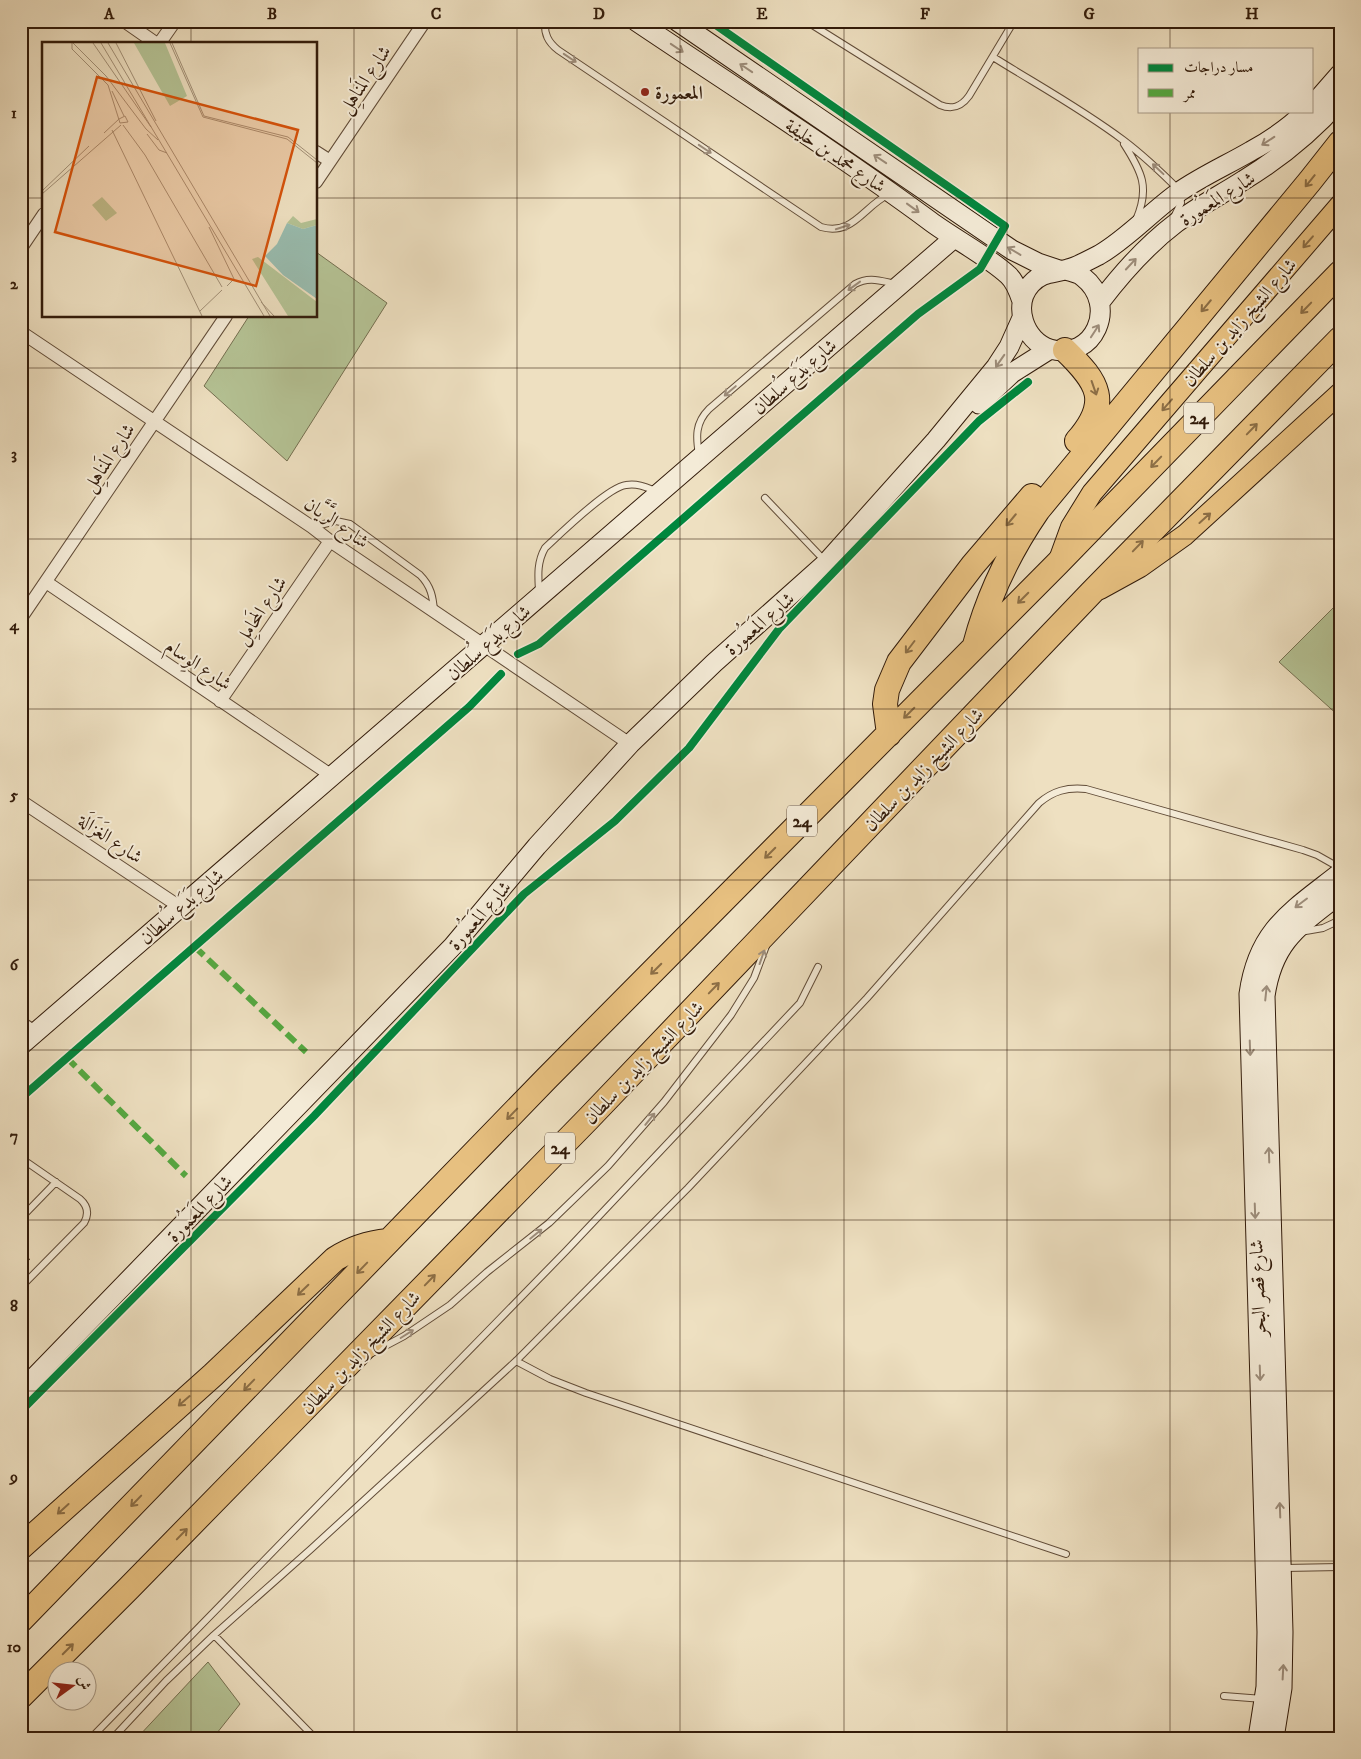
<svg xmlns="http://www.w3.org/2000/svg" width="1361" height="1759" viewBox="0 0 1361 1759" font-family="'IM FELL DW Pica',Amiri,serif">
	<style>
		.green { fill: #b5c395; stroke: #746f50 }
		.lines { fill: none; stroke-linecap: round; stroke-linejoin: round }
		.lane-casing { stroke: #614c38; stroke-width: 8 }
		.street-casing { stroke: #614c38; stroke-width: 14 }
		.secondary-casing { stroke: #321b0a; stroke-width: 21 }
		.primary-casing { stroke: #321b0a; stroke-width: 22 }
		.highway-casing { stroke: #321b0a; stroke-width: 26 }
		.path { stroke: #321b0a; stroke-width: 2.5; stroke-dasharray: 1 2.5; stroke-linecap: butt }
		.lane { stroke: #f4ebd7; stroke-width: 6 }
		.street { stroke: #f4ebd7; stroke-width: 12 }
		.secondary { stroke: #f4ebd7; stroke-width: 19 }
		.primary { stroke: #e7c080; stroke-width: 20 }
		.highway { stroke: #e7c080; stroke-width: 24 }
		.quiet { stroke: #54a941; stroke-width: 6; stroke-dasharray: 12 6; stroke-linecap: butt }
		.cycleway-casing { stroke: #f4ebd7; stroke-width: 11 }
		.cycleway { stroke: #00873e; stroke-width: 8 }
		.oneway { stroke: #9d8d7b }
		.oneway2 { stroke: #8c6e45 }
		.grid { fill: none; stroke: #321b0a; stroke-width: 1; stroke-opacity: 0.55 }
		.poi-dot { fill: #8f2418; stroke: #f4ebd7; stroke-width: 2 }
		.labels { text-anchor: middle; stroke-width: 4; stroke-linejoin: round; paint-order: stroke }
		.shield { fill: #f4ebd7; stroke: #6c5948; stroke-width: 1 }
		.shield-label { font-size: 18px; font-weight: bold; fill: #321b0a }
		.street-label { font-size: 19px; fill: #321b0a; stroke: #f4ebd7 }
		.poi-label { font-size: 19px; font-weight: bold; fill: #321b0a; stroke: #f4ebd7; text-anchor: start }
		.inset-road { fill: none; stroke: #a39178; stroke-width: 1 }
		.view { fill: #d6530c; fill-opacity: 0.15; stroke: #d6530c; stroke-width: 2.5 }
		.inset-edge { fill: none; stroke: #321b0a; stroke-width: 2.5 }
		.neatline { fill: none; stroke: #321b0a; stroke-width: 2 }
		.grid-label { font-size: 16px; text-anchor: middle; font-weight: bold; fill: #321b0a }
	</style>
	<rect width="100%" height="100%" fill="#eee0c1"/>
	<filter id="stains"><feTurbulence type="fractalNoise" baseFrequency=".004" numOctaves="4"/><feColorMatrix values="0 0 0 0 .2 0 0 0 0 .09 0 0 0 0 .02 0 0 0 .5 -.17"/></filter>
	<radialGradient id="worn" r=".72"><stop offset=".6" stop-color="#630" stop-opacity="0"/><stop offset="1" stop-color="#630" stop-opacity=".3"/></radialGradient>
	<path class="green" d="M316,252L387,303L287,461L204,386L249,316H316Z
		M1340,601V717L1279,662Z
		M208,1662L240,1704L213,1738H137Z"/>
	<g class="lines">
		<g class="lane-casing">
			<path id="lane" d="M545,21C544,34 548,42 558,50L821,227C853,236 863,207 889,194
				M806,21L940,105C952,110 961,107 969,96L1014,21
				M1211,23L1213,21
				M993,57C1036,84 1082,109 1123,140C1143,155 1162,173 1180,191L1181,203L1175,215
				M1124,144C1142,172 1150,188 1136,220
				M699,455C696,437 695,423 709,409L855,284C869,276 881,281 896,284
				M765,498L825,561
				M312,527L336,521L350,524L420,575C431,586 433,597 434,611
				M539,591C538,575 537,562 545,548C560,534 608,487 626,485C637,483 646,487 656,491
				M1300,932L1323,928L1340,920
				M21,1160L28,1163L80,1199C88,1206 89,1214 84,1223L21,1287
				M21,1218L56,1182
				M372,1353L404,1336L450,1305L487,1272L549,1223L608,1166L664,1102L731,1015L754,978L766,946
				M516,1361L550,1379L586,1393L1066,1554
				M1284,1568L1340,1567
				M214,1635L315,1738
				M1224,1696L1263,1699
				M91,1738L566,1251L800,1003L818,967
				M113,1738L166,1681L214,1635L311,1549L516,1361L688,1188L867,998L1039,803C1053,791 1067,787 1086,789L1303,850L1317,855L1340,868"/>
		</g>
		<g class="street-casing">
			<path id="street" d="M124,21L157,44
				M159,44L175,21
				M316,152L330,161
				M316,182L425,21
				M21,248L44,214
				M21,332L312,527L330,541L630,744
				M46,582L332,776
				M21,618L226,316
				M220,701L330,541
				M21,801L180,907
				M21,1023L35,1032"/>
		</g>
		<g class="secondary-casing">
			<path id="secondary" d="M636,21C734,87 835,151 930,221C954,239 986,255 1008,275C1015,281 1019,292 1022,301
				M677,21L1012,250L1038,263L1059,270
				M1312,106L1340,74
				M1066,270C1072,272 1079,273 1083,277C1119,305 1094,362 1050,349C1024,341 1012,305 1031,284C1043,271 1053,274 1068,269C1079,266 1089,260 1099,255C1127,239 1152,211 1179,192C1202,176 1227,165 1251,151C1271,140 1290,127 1306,111
				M1100,302C1122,273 1147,245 1176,223C1198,206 1221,195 1244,180C1280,158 1312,132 1340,100
				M979,404L1012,373L1050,349
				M21,1045L954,238
				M21,1391L453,946L537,846L630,744L714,663L826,563L936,440L996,367L1009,347L1022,318
				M1258,1738L1266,1687L1267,1632L1249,994C1258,929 1292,911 1340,873
				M1274,1738L1282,1688L1283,1632L1265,996C1273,941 1299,926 1340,894"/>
		</g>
		<g class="primary-casing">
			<path id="primary" d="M1059,560L1071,527L1092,493L1340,205
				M1100,589L1140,567L1185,535L1340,393"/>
		</g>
		<g class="highway-casing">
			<path id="highway" d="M1065,350C1099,383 1111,402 1077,441
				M975,645C988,596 1009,552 1038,510L1310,181L1340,143
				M889,734L885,704L887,690L899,662L973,565L1032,496
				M21,1547L213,1375L335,1259C352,1248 368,1243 388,1241
				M21,1620L546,1079L1058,563L1340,273
				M21,1696L129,1588L588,1119L1091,593L1340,339"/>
		</g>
		<path class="path" d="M21,1252L30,1261"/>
		<use href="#lane" class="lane"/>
		<use href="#street" class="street"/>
		<use href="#secondary" class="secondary"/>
		<use href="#primary" class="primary"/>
		<use href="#highway" class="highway"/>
		<path class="quiet" d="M195,947L306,1052
			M67,1058L186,1176"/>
		<g class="cycleway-casing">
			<path id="cycleway" d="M518,654L539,644L918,314L980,269L1005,226L710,21
				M21,1098L469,707L501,674
				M21,1411L314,1116L524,894L615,821L689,748L779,629L979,421L1028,382"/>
		</g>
		<use href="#cycleway" class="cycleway"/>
	</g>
	<defs><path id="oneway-shaft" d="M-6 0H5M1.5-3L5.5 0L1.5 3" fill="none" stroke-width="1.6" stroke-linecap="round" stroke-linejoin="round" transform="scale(1.25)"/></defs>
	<g class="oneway">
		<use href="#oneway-shaft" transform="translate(677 48) rotate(34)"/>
		<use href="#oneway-shaft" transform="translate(570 58) rotate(34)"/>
		<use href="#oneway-shaft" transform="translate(746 68) rotate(-146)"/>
		<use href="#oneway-shaft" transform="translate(1268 141) rotate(147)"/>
		<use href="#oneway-shaft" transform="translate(705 149) rotate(34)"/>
		<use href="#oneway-shaft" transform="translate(880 159) rotate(-146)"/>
		<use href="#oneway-shaft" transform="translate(1158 169) rotate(-137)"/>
		<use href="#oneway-shaft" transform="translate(913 208) rotate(36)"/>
		<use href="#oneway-shaft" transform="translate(843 227) rotate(-18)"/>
		<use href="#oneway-shaft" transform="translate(1014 251) rotate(-149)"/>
		<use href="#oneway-shaft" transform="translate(1131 264) rotate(-47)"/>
		<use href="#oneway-shaft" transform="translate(854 286) rotate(144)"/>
		<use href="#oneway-shaft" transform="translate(1095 331) rotate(-57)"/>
		<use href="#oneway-shaft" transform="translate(1000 361) rotate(125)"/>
		<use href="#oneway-shaft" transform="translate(730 391) rotate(140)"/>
		<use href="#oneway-shaft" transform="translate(1301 903) rotate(143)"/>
		<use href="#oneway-shaft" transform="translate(762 957) rotate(-71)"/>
		<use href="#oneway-shaft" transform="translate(1266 993) rotate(-84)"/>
		<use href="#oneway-shaft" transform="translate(1250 1048) rotate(88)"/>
		<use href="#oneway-shaft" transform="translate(650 1119) rotate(-51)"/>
		<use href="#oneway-shaft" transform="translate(1269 1155) rotate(-92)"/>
		<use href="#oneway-shaft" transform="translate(1255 1211) rotate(88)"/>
		<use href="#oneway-shaft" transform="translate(536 1234) rotate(-39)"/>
		<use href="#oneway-shaft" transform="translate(407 1334) rotate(-32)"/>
		<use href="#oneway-shaft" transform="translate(1260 1373) rotate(88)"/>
		<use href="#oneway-shaft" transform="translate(1280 1510) rotate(-92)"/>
		<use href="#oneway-shaft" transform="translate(1283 1672) rotate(-87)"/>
	</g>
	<g class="oneway2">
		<use href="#oneway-shaft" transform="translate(1310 181) rotate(129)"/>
		<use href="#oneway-shaft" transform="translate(1308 242) rotate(131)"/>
		<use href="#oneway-shaft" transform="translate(1206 306) rotate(130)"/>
		<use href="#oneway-shaft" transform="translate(1306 308) rotate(134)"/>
		<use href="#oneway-shaft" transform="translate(1094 388) rotate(71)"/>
		<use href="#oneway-shaft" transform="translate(1167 405) rotate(131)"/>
		<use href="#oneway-shaft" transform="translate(1252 429) rotate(-46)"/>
		<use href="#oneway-shaft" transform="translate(1156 462) rotate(134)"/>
		<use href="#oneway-shaft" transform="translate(1205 518) rotate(-42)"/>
		<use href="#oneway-shaft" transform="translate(1011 520) rotate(130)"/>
		<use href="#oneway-shaft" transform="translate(1138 546) rotate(-46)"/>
		<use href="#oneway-shaft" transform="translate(1023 598) rotate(135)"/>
		<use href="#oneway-shaft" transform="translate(910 647) rotate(127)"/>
		<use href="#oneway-shaft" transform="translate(909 713) rotate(135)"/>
		<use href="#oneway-shaft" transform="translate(770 853) rotate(135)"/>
		<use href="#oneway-shaft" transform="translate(656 969) rotate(135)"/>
		<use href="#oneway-shaft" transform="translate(714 988) rotate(-46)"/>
		<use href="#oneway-shaft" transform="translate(512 1114) rotate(134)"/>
		<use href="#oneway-shaft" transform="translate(362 1268) rotate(134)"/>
		<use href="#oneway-shaft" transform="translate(430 1280) rotate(-46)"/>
		<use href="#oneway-shaft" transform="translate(303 1290) rotate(136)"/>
		<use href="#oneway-shaft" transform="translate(249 1385) rotate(134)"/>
		<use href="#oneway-shaft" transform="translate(184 1401) rotate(139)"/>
		<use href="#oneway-shaft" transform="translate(136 1501) rotate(134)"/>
		<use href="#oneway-shaft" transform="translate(63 1509) rotate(138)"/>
		<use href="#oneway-shaft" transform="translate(182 1534) rotate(-46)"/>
		<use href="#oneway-shaft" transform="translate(68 1649) rotate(-45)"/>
	</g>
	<path class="grid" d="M191,21V44M354,21V1738M517,21V1738M680,21V1738M844,21V1738M1007,21V1738M1170,21V49M1170,111V1738M21,198H44M316,198H1340M191,316V1738M21,368H1340M21,539H1340M21,709H1340M21,880H1340M21,1050H1340M21,1220H1340M21,1391H1340M21,1561H1340"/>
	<circle class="poi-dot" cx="645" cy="92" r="5"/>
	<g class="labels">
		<g class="shield">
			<rect x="1184" y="402.5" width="30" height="31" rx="4"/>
			<rect x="787" y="805.5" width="30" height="31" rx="4"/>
			<rect x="545" y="1132.5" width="30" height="31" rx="4"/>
		</g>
		<g class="shield-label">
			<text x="1199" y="424">24</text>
			<text x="802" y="827">24</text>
			<text x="560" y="1154">24</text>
		</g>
		<g class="street-label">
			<text transform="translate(364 79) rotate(-56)" y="7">شارع المَناهِل</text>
			<text transform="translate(836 155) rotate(34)" y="7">شارع محمد بن خليفة</text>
			<text transform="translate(1217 198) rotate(-32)" y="7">شارع المَعمُورة</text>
			<text transform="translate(1239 322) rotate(-49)" y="7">شارع الشيخ زايد بن سلطان</text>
			<text transform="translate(794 376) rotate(-41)" y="7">شارع بَدَع سُلطان</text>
			<text transform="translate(108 457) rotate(-56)" y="7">شارع المَناهِل</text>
			<text transform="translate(337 522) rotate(35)" y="7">شارع الرَّيَّان</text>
			<text transform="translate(260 610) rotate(-56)" y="7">شارع المَحامِل</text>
			<text transform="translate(759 623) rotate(-41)" y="7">شارع المَعمُورة</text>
			<text transform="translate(488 642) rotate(-41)" y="7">شارع بَدَع سُلطان</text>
			<text transform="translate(199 664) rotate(34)" y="7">شارع الوِسام</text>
			<text transform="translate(923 769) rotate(-46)" y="7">شارع الشيخ زايد بن سلطان</text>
			<text transform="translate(111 838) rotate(34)" y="7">شارع الغَزَالَة</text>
			<text transform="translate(181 906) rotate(-41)" y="7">شارع بَدَع سُلطان</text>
			<text transform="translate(479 915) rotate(-49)" y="7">شارع المَعمُورة</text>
			<text transform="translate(643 1062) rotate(-46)" y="7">شارع الشيخ زايد بن سلطان</text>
			<text transform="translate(199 1208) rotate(-46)" y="7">شارع المَعمُورة</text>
			<text transform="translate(1257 1288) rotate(-92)" y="7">شارع قصر البحر</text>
			<text transform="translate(360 1352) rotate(-46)" y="7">شارع الشيخ زايد بن سلطان</text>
		</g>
		<g class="poi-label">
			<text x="655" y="99">المعمورة</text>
		</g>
	</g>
	<g transform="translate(42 42)">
		<rect width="275" height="275" fill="#eee0c1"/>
		<path d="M92,1H123L145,54L128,64ZM60,155L75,171L64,179L50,163ZM251,174L259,181L275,177V183L261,187L245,181ZM216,215L275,260V274H246L210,217Z" fill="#b5c395"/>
		<path d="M245,181L261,187L275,183V257L241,233L223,214L235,202Z" fill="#99bdb0"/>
		<path class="inset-road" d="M30,1V7L66,43L78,81L86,80L83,74L77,77M31,1L64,34L104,87L116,98M51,1L109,85M59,1L222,274M66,1L228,274M74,1L114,79M128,1L161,75L245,97L275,121M130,1L162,74L246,95L275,118M70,49L82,74M81,83L103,113L180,245M70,88L160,274M62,91L77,77M105,92L117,108L125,111M0,149L47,104M0,152L79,83M167,185L192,237L185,244M219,260L232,274M158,269L180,248"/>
		<path class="view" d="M55,35L256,88L214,244L13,190Z"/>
		<rect width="275" height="275" class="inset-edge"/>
	</g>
	<rect width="1361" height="1759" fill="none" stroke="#eee0c1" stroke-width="55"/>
	<rect x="1138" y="48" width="175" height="65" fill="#f4ebd7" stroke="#a69885"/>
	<rect x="1148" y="64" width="25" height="8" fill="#00873e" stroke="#a69885"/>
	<text x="1184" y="72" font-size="15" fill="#321b0a">مسار دراجات</text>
	<rect x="1148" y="89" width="25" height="8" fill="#54a941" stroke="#a69885"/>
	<text x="1184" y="98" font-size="15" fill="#321b0a">ممر</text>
	<g transform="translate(72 1686) rotate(75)"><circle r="24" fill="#f4ebd7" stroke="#a69885"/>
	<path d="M0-4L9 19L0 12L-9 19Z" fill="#8f2418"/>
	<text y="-8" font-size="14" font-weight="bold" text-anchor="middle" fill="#321b0a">ش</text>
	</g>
	<rect x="28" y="28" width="1306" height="1704" class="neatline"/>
	<g class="grid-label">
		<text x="109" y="19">A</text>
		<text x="272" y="19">B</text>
		<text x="436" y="19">C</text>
		<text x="599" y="19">D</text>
		<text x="762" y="19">E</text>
		<text x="925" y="19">F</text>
		<text x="1089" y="19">G</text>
		<text x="1252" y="19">H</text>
		<text x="14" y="118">1</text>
		<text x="14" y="289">2</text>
		<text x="14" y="459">3</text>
		<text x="14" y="630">4</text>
		<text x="14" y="800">5</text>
		<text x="14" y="970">6</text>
		<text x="14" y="1141">7</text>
		<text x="14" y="1311">8</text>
		<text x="14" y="1482">9</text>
		<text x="14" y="1652">10</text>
	</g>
	<rect width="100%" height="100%" filter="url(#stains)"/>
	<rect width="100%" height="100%" fill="url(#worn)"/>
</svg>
